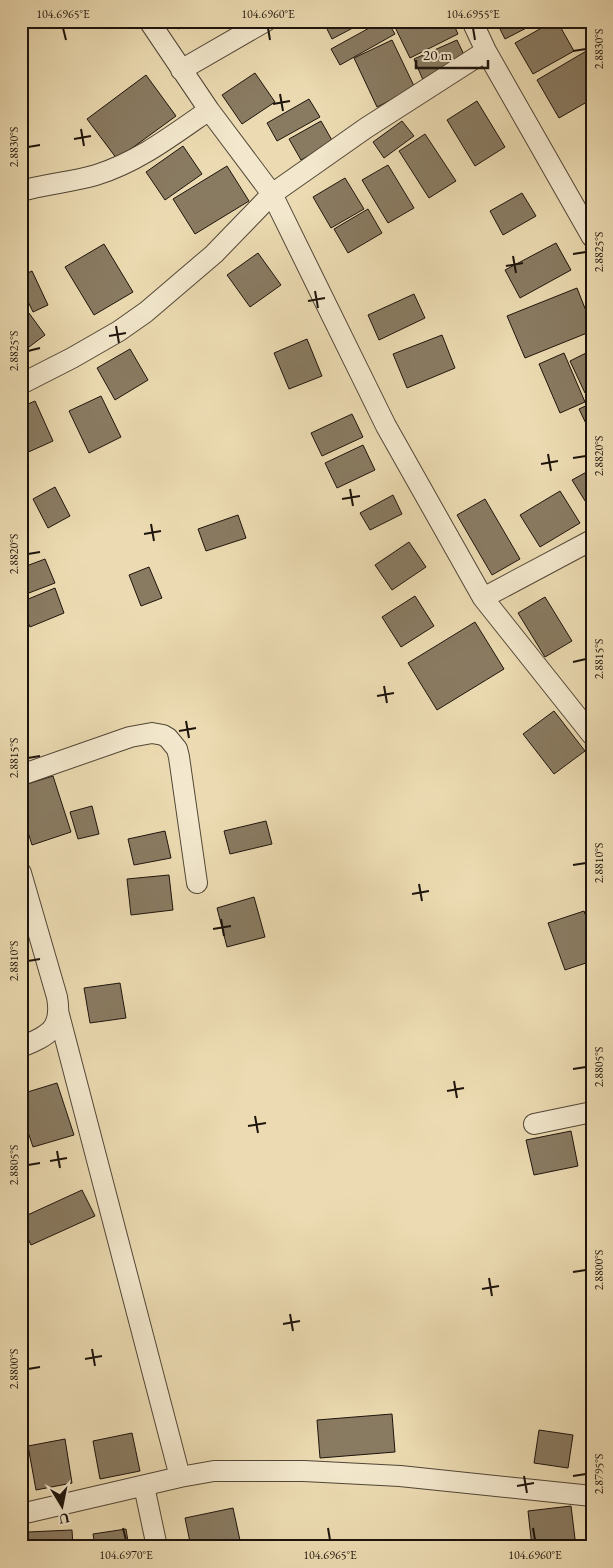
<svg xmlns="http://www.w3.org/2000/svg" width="613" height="1568" viewBox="0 0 613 1568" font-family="'EB Garamond',serif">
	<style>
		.building { fill: #897b62; stroke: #1d140c }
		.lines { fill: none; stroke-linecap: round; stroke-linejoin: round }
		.street-casing { stroke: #514636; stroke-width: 22 }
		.street { stroke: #f3e8cd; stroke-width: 20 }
		.ticks { fill: none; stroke: #1d140c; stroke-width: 2 }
		.neatline { fill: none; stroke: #1d140c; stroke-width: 2 }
		.ticks-label { font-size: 12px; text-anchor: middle; fill: #1d140c }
	</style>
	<rect width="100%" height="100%" fill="#ecdbb2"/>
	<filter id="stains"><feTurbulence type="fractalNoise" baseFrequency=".004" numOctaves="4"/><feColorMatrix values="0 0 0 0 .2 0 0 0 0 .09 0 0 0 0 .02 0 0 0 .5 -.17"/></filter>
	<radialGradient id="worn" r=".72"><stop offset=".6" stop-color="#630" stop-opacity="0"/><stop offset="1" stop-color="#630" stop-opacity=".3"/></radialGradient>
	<path class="building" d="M174,21H194L178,29Z
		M232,21H253L237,30Z
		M323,21H366L332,39Z
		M382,21H387L395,34L340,65L331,49Z
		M392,21H452L458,34L410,58Z
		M496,21H540L505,39Z
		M554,21H557L574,51L533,74L515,43Z
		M392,40L415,88L377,107L354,58Z
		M457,40L467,61L423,80L414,59Z
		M588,50L592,57V99L559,118L537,80Z
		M255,73L275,102L242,124L222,95Z
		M146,75L176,116L117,159L87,119Z
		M309,99L320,117L277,141L267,123Z
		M477,101L505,147L475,166L447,120Z
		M321,121L333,142L301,160L289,139Z
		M402,121L414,136L384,158L373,142Z
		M425,134L456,181L429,198L399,151Z
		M183,146L202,174L165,200L146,172Z
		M388,165L414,208L388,223L362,180Z
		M227,166L249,201L195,234L173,199Z
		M345,178L364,209L331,228L313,197Z
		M522,193L536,216L503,235L490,211Z
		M368,209L382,233L348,253L334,229Z
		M556,243L571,270L520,298L505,270Z
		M104,244L133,292L94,315L65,267Z
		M258,253L281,285L250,307L227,275Z
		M32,271L48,305L33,312L21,287V276Z
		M577,288L592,326V331L525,358L507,316Z
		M414,294L425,318L379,340L368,315Z
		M26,309L45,335L21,353V312Z
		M442,335L455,368L407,388L393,354Z
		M307,339L322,376L289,389L274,353Z
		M130,349L148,380L115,400L97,368Z
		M592,350V390L585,393L570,361Z
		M564,353L585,402L560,413L539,364Z
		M101,396L121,437L89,453L69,411Z
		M35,401L53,441L24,454L21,449V407Z
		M592,403V434H591L579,409Z
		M352,414L363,437L322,456L311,433Z
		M363,445L375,470L337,488L325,463Z
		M592,469V512L572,480Z
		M55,487L70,516L48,528L33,499Z
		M560,491L580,523L540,547L520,515Z
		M393,495L402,514L370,530L360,513Z
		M485,499L520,559L492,575L457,515Z
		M238,515L246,538L206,551L198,529Z
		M409,542L426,567L392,590L375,565Z
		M45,559L55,583L21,596V568Z
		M149,567L162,598L141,606L129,575Z
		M55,588L64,613L30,627L21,606V602Z
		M415,596L434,626L401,647L382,617Z
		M545,597L572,641L545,657L518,613Z
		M475,622L504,669L437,710L408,663Z
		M554,711L585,751L554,774L523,734Z
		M53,776L71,832L32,845L21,810V786Z
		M92,806L99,834L78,839L70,812Z
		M266,821L272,844L230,854L224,831Z
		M165,831L171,858L134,865L128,839Z
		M169,875L173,910L131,915L127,879Z
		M254,897L265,937L227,947L217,908Z
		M584,911L592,933V961L565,970L548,923Z
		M120,983L126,1018L90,1023L84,988Z
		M57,1083L74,1135L33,1147L21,1111V1094Z
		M571,1131L578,1166L534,1175L526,1140Z
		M82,1190L95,1216L31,1245L21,1224V1218Z
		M392,1414L395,1452L320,1458L317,1420Z
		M539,1430L573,1435L568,1468L534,1463Z
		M132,1433L140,1471L100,1479L93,1441Z
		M65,1439L72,1483L36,1490L28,1446Z
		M571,1506L576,1547H532L528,1511Z
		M233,1508L241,1545L234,1547H191L185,1518Z
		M126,1529L129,1547H95L93,1534Z
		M72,1530L73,1547H29L28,1532Z"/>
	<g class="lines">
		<g class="street-casing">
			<path id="street" d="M149,21L209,110L272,194L386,426L483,598L592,735
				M472,21L486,51L592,237
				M181,70L266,21
				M21,191C46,184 72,182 96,175C138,162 173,135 209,110
				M21,384L72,358L119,331L146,312L214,254L272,194L366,128L486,51
				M483,598L592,540
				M21,775L130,737L152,733L163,735L168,738L177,749L179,757L197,883
				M21,873L57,997C63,1030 47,1036 21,1047
				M58,1011L180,1477
				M534,1124L592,1112
				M144,1486L157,1547
				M21,1514L180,1477L214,1471H304L400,1476L592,1496"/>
		</g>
		<use href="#street" class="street"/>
	</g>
	<path class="ticks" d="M63,28L66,40M268,28L270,40M473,28L475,40M573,51L586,49M280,94L283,111M273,104L290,101M81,129L84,146M74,139L91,136M28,147L40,145M573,254L586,252M513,256L516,273M506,266L523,263M315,291L318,308M308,301L325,298M116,326L119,343M109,336L126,333M28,351L40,348M548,454L551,471M573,458L586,456M541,464L558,461M350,489L353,506M342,499L360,496M151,524L154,541M144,534L161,531M28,554L40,552M573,662L586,659M384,686L387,703M377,696L394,693M186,721L189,738M179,731L196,728M28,758L40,756M573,865L586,863M419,884L422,901M412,894L429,891M221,919L224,936M213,929L231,926M28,961L40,959M573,1069L586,1067M454,1081L457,1098M447,1091L464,1088M255,1116L258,1133M248,1126L266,1123M57,1151L60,1168M50,1161L67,1158M28,1165L40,1163M573,1272L586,1270M489,1278L492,1296M482,1289L499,1286M290,1314L293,1331M283,1324L300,1321M92,1349L95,1366M85,1359L102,1356M28,1369L40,1367M524,1476L527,1493M573,1476L586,1474M517,1486L534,1483M123,1528L126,1540M328,1528L330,1540M533,1528L535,1540"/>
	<rect width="613" height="1568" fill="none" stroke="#ecdbb2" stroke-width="55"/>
	<g transform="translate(62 1506) rotate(170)" stroke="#f3e8cd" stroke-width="4" paint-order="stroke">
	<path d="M0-4L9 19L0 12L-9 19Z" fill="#1d140c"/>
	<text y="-8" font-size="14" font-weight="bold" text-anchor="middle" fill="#1d140c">U</text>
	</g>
	<path d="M416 60v8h72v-8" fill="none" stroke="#1d140c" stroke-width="2.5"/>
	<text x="423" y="60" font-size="15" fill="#1d140c" stroke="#f3e8cd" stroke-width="4" paint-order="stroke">20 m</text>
	<rect x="28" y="28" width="558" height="1512" class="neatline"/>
	<g class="ticks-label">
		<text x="63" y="18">104.6965°E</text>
		<text x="268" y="18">104.6960°E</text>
		<text x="473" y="18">104.6955°E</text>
		<text transform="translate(599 49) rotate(-90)" y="4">2.8830°S</text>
		<text transform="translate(14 147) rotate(-90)" y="4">2.8830°S</text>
		<text transform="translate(599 252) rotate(-90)" y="4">2.8825°S</text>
		<text transform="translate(14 351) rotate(-90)" y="4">2.8825°S</text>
		<text transform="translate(599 456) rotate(-90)" y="4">2.8820°S</text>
		<text transform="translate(14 554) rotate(-90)" y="4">2.8820°S</text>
		<text transform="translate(599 659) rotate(-90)" y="4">2.8815°S</text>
		<text transform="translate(14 758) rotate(-90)" y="4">2.8815°S</text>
		<text transform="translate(599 863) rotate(-90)" y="4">2.8810°S</text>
		<text transform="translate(14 961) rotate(-90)" y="4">2.8810°S</text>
		<text transform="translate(599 1067) rotate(-90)" y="4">2.8805°S</text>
		<text transform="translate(14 1165) rotate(-90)" y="4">2.8805°S</text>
		<text transform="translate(599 1270) rotate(-90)" y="4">2.8800°S</text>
		<text transform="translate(14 1369) rotate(-90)" y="4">2.8800°S</text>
		<text transform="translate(599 1474) rotate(-90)" y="4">2.8795°S</text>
		<text x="126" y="1559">104.6970°E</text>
		<text x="330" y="1559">104.6965°E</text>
		<text x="535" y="1559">104.6960°E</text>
	</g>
	<rect width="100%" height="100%" filter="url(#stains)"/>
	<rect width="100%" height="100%" fill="url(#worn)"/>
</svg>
